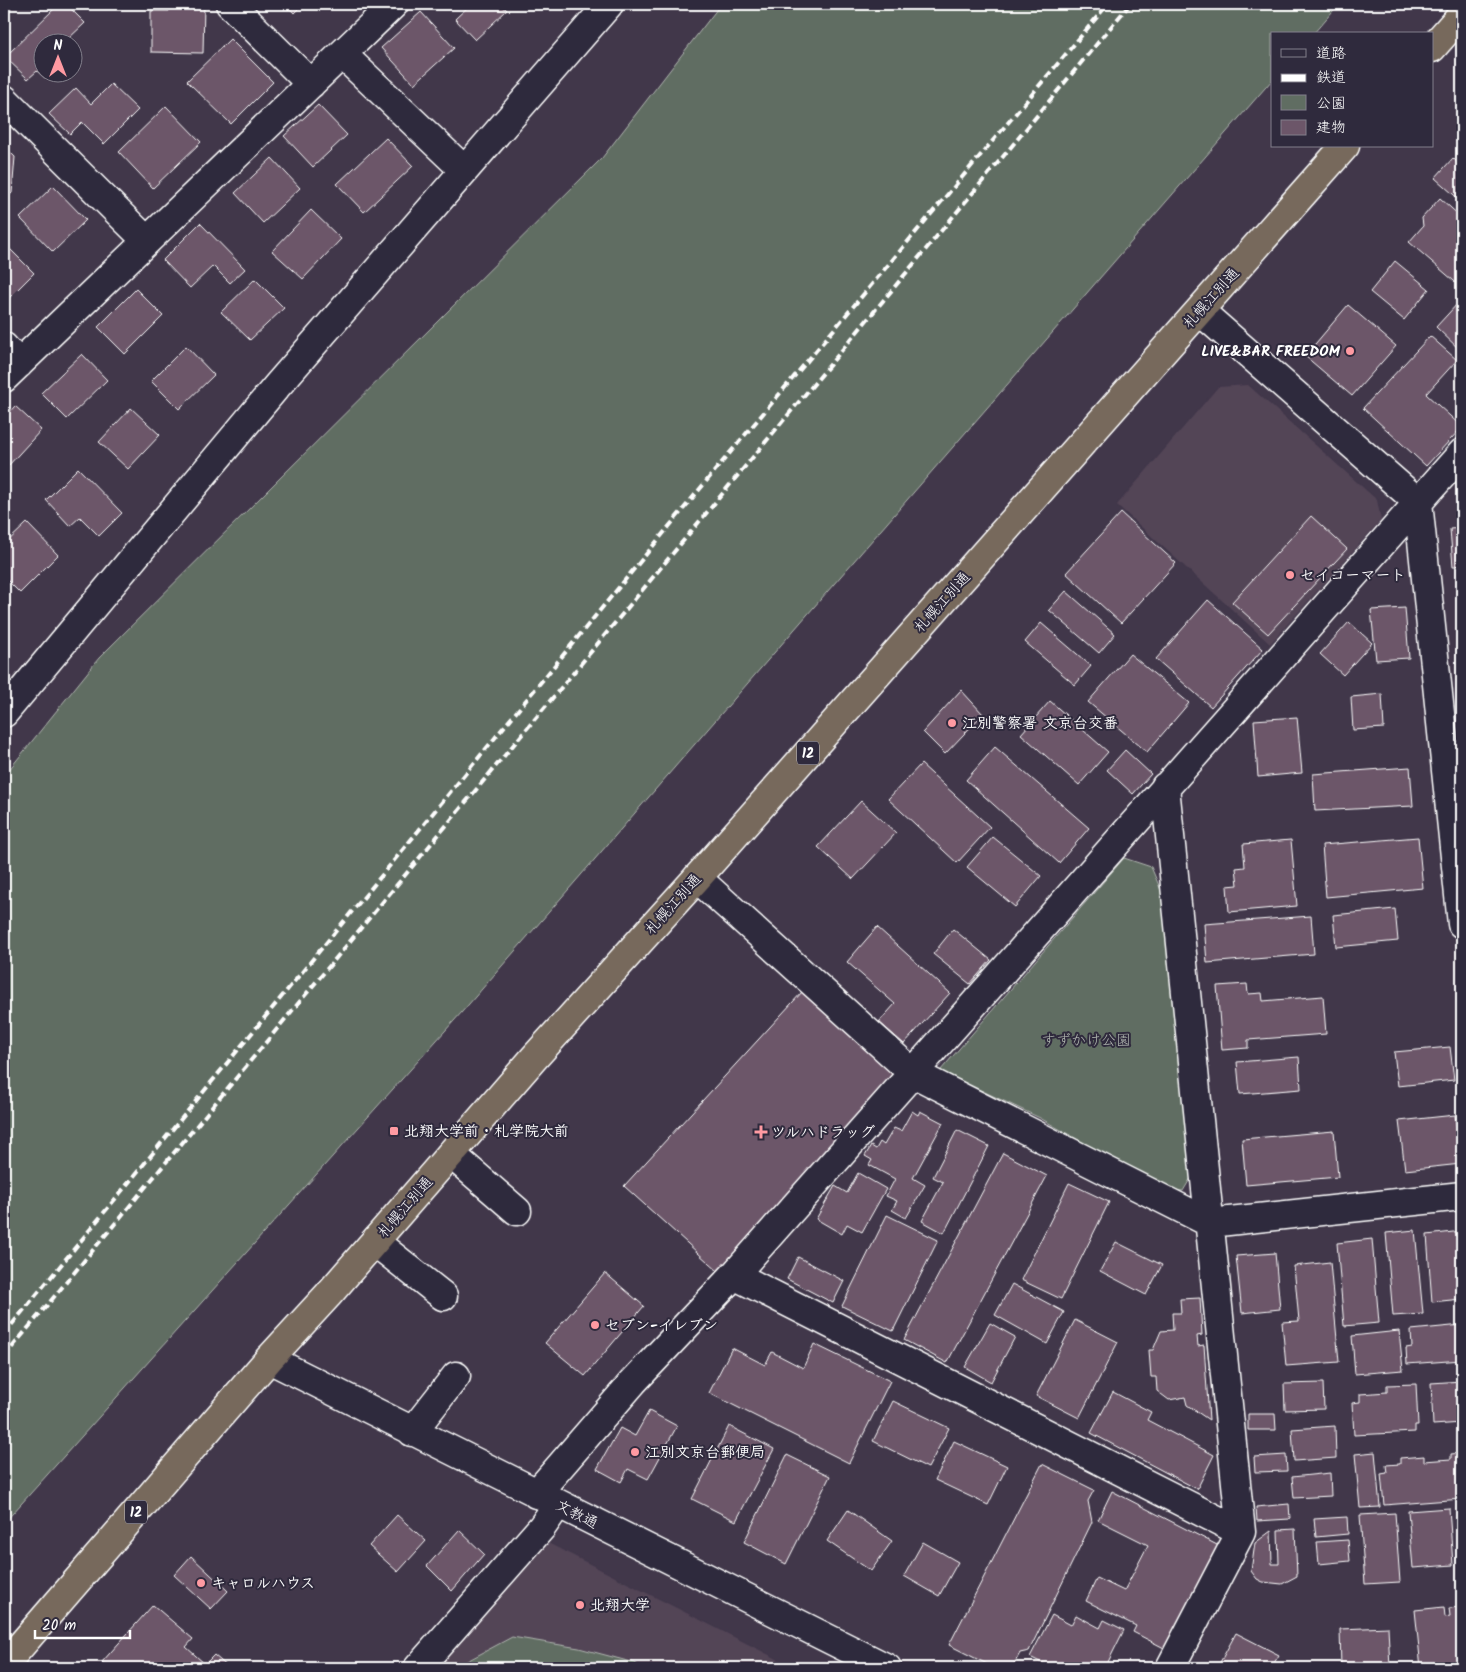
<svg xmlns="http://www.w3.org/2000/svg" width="1466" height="1672" viewBox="0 0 1466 1672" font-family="Kalam,'Klee One',sans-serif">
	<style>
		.built { fill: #524456 }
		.green { fill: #606d62; stroke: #b0b6b0 }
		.building { fill: #6c5669; stroke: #fff }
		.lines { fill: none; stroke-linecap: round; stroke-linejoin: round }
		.minor-casing { stroke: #fff; stroke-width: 31 }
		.highway-casing { stroke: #fff; stroke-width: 31 }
		.minor { stroke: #2f2a3d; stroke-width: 28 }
		.highway { stroke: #77695c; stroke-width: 28 }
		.rail { stroke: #fff; stroke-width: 4; stroke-dasharray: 8 4; stroke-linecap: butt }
		.poi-dot { fill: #ff9aa2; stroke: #2f2a3d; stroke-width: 2 }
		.labels { text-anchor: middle; stroke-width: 4; stroke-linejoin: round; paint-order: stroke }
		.shield { fill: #2f2a3d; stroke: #c1bfc5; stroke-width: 1 }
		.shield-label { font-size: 14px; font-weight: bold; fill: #fff }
		.street-label { font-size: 15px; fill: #fff; stroke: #2f2a3d }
		.poi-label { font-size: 15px; font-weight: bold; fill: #fff; stroke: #2f2a3d; text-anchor: start }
		.park-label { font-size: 15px; fill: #b0b6b0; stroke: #2f2a3d }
	</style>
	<rect width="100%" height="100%" fill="#41374a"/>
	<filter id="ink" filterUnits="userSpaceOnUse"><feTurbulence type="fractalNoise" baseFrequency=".02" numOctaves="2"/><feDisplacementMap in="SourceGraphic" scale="10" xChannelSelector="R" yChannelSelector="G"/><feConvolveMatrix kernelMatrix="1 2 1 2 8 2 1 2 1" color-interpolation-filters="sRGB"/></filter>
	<g filter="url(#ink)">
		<path class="built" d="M1248,385L1377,500L1381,520L1270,644L1117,505L1218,387Z
			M546,1542L795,1668H435Z"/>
		<path class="green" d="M721,4H1339L1313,34H1272V80L462,1012L4,1523V776L99,658L602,158Z
			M1124,858L1151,867L1163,895L1192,1176L1183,1191L1166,1190L1040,1118L940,1071Z
			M512,1637L579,1648L635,1663L642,1668H454Z"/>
		<path class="building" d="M4,4H15L4,15Z
			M59,4H66L85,23L67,40L70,42H42V72H51L45,78L37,71L28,79L5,57Z
			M169,4H204L203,53L151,52V11H169Z
			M286,4H303L294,13Z
			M471,4H500L507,10L475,40L455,19Z
			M421,12L454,48L414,84L381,48Z
			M230,39L273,82L231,124L187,81Z
			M111,84L138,110L104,144L82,122L70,134L49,114L76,88L91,104Z
			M318,105L347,135L313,167L284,136Z
			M166,106L201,142L153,188L119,152Z
			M386,138L413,166L364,212L337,184Z
			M4,146L15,157L12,193L4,201Z
			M272,158L300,188L263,223L235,193Z
			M1453,158L1462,167V202L1435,178Z
			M53,186L86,220L53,252L20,218Z
			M1440,198L1462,218L1461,287L1409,242L1423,226L1422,218Z
			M311,210L341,239L303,279L272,251Z
			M200,223L245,269L230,283L213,266L190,288L163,260Z
			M4,243L34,273L6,301L4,299Z
			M1395,261L1429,289L1404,320L1370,292Z
			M255,279L284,308L250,340L221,312Z
			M136,289L163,316L125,354L98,327Z
			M1459,302L1462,305V352L1436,327Z
			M1348,305L1396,346L1352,396L1305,356Z
			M1430,336L1457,360L1426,394L1462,427L1426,466L1363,408Z
			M186,346L214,375L179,409L151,381Z
			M82,354L107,380L67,419L41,393Z
			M15,406L41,430L8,466L4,462V418Z
			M131,408L160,435L128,469L99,442Z
			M78,468L122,513L99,536L80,517L70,526L46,500Z
			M1121,513L1176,563L1121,623L1066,573Z
			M1311,516L1347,549L1268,634L1232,602Z
			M27,523L58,555L20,593L4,577V545Z
			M1462,528V566H1453L1450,529Z
			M1066,591L1115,634L1099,653L1049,610Z
			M1208,600L1263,649L1211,707L1156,659Z
			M1405,608L1409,658L1376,660L1371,610Z
			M1349,622L1372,643L1343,675L1320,654Z
			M1041,623L1091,666L1075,685L1025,642Z
			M1130,654L1189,703L1147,752L1088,702Z
			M961,690L983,714L945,754L923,732Z
			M1382,694L1384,728L1353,730L1351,697Z
			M1050,701L1108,752L1079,785L1021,734Z
			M1297,717L1302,773L1258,777L1254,720Z
			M995,747L1089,828L1059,863L966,780Z
			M1125,750L1151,774L1133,794L1107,770Z
			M921,764L990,827L957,863L888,799Z
			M1410,767L1413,806L1315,811L1313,774Z
			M861,801L896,833L853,879L818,847Z
			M993,837L1041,876L1015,907L967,867Z
			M1418,837L1423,888L1326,897L1322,845Z
			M1291,840L1297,906L1229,912L1227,886L1238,885L1236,868L1245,867L1243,844Z
			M1395,909L1398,941L1336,947L1333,915Z
			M1311,916L1314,954L1207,963L1204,924Z
			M877,927L950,993L904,1044L879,1022L895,1004L847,962Z
			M953,929L991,960L970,984L933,954Z
			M1247,984L1248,994L1262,993L1263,1001L1323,996L1326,1034L1248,1040V1048L1222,1050L1217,986Z
			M803,991L897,1078L719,1272L624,1186Z
			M1450,1047L1454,1080L1398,1086L1394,1052Z
			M1299,1057L1301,1089L1240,1094L1237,1062Z
			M912,1111L918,1115L920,1111L943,1123L913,1178L925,1185L906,1218L892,1210L897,1201L886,1196L895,1179L869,1165L872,1160L865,1156L871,1146L876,1149L880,1142L884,1145L894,1128L901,1131Z
			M1455,1115L1461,1164L1405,1170L1399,1121Z
			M957,1130L989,1146L944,1233L922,1221L943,1182L933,1177Z
			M1334,1131L1338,1177L1246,1185L1242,1139Z
			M1003,1153L1047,1176L947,1363L904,1340Z
			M858,1173L886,1189L862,1232L847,1224L842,1234L816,1219L835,1186L847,1193Z
			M1069,1183L1109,1202L1061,1299L1021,1280Z
			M887,1215L938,1240L893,1331L842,1306Z
			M1415,1230L1423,1314L1393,1316L1386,1233Z
			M1462,1231V1270H1459L1461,1299L1432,1302L1427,1235Z
			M1372,1239L1379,1323L1344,1326L1337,1243Z
			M1116,1242L1162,1265L1146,1295L1100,1271Z
			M1275,1253L1280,1309L1242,1313L1236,1256Z
			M798,1257L844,1281L833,1303L787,1279Z
			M1330,1262L1339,1362L1286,1366L1282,1322L1299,1321L1294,1266Z
			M605,1273L644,1306L585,1376L545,1343Z
			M1012,1284L1064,1312L1047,1344L995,1315Z
			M1200,1298L1202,1335L1197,1336L1198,1346L1204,1345L1209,1420L1187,1405L1185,1397L1169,1400L1157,1391L1156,1377H1151L1149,1350H1153L1161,1331L1173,1330L1172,1313H1181L1180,1299Z
			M1075,1320L1118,1342L1079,1418L1036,1396Z
			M990,1323L1015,1337L991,1382L965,1367Z
			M1462,1325V1360L1407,1364L1406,1348L1412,1347L1411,1330Z
			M1399,1331L1403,1370L1355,1374L1352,1336Z
			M814,1344L890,1381L849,1463L709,1393L732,1348L765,1365L772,1352L803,1368Z
			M1462,1381V1423L1433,1425L1431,1383Z
			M1323,1383L1324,1409L1285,1410L1284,1384Z
			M1416,1384L1418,1425H1415V1432L1354,1435L1352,1403L1360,1402V1394L1387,1392V1385Z
			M1113,1392L1151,1412L1147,1420L1214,1455L1197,1489L1091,1433Z
			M893,1401L949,1428L928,1468L873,1441Z
			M649,1411L677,1426L648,1479L628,1469L621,1482L597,1469L620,1428L635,1436Z
			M1248,1414H1275L1276,1430H1248Z
			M729,1426L774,1449L736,1521L692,1499Z
			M1335,1426L1336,1458L1294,1461L1292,1429Z
			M954,1441L1007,1466L988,1505L935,1480Z
			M1375,1452L1380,1507L1360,1508L1355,1454Z
			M1462,1453V1499L1384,1505L1381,1474L1387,1473L1386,1465L1400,1464V1458L1424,1456V1461L1451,1459V1454Z
			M787,1455L830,1476L786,1564L744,1542Z
			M1286,1455L1287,1471L1255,1472L1254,1457Z
			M1042,1464L1094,1490L1088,1501L1092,1522L1029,1651L1020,1653L1012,1668H995L949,1645Z
			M1330,1473L1331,1496L1294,1498L1292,1477Z
			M1112,1491L1219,1546L1166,1649L1133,1632L1136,1626L1086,1601L1097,1578L1124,1591L1148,1545L1098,1520Z
			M1289,1504L1290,1519L1257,1521L1256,1507Z
			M1449,1508L1453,1565L1413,1568L1408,1511Z
			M848,1510L892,1541L871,1571L827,1541Z
			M1395,1513L1400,1582L1365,1584L1360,1515Z
			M397,1515L426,1541L398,1572L369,1546Z
			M1347,1517L1348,1534L1316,1537L1314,1519Z
			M1295,1529L1297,1576L1282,1584L1263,1582L1257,1579L1251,1571L1255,1543L1271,1531L1272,1564H1279L1278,1530Z
			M459,1530L484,1554L452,1591L427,1566Z
			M1348,1540L1350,1561L1319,1564L1317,1542Z
			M923,1542L958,1562L939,1596L904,1576Z
			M191,1556L228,1591L211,1609L174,1575Z
			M153,1605L193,1639L186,1647L205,1664L214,1655L229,1668H110L102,1662Z
			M1444,1607L1445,1617L1450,1616L1449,1608L1462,1607V1668H1421L1415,1610Z
			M1052,1615L1071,1625L1076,1615L1100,1628L1104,1620L1124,1630L1105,1668H1052L1030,1657Z
			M1388,1627L1390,1668H1341L1340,1629Z
			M1236,1633L1279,1655L1271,1668H1217Z"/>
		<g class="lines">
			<g class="minor-casing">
				<path id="minor" d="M230,4L311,84
					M342,54L464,170
					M4,99L147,241
					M1200,311L1418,502L1462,924
					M4,347L19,364
					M4,378L394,4
					M4,713L277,386L609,4
					M1165,787L1241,1532L1170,1668
					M697,878L913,1073L1210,1223L1462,1196
					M451,1154L517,1211
					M375,1242L443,1296
					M734,1275L1241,1532
					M269,1359L887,1668
					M412,1432L456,1376
					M536,1494L633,1382L734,1275L1462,453
					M418,1668L542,1527L558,1504"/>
			</g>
			<g class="highway-casing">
				<path id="highway" d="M1432,48L1462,14
					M4,1665L269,1359L328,1295L534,1058L697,878L1345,146"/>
			</g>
			<use href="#minor" class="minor"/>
			<use href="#highway" class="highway"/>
			<path class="rail" d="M4,1334L718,467L1108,4
				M4,1357L1130,4"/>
		</g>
	</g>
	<g class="poi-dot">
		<circle cx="1350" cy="351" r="5"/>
		<circle cx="1290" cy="575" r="5"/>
		<circle cx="952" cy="723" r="5"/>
		<rect x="389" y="1126" width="10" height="10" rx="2.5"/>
		<path d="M758.5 1124.5h5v5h5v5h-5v5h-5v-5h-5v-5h5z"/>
		<circle cx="595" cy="1325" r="5"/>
		<circle cx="635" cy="1452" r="5"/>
		<circle cx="201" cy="1583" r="5"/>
		<circle cx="580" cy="1605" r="5"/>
	</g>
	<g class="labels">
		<g class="shield">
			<rect x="797" y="741.5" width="22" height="23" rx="4"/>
			<rect x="125" y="1500.5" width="22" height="23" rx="4"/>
		</g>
		<g class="shield-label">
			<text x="808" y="758">12</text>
			<text x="136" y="1517">12</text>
		</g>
		<g class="street-label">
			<text transform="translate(1211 298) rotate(-48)" y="5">札幌江別通</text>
			<text transform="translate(942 602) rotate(-48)" y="5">札幌江別通</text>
			<text transform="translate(673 904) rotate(-48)" y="5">札幌江別通</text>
			<text transform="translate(405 1207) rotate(-49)" y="5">札幌江別通</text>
			<text transform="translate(577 1514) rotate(27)" y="5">文教通</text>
		</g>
		<g class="poi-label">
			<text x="1340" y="356" text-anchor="end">LIVE&amp;BAR FREEDOM</text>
			<text x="1300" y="580">セイコーマート</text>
			<text x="962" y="728">江別警察署 文京台交番</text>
			<text x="404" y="1136">北翔大学前・札学院大前</text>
			<text x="771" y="1137">ツルハドラッグ</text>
			<text x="605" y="1330">セブン-イレブン</text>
			<text x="645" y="1457">江別文京台郵便局</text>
			<text x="211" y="1588">キャロルハウス</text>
			<text x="590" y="1610">北翔大学</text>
		</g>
		<g class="park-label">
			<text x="1086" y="1045">すずかけ公園</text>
		</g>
	</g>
	<rect width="1466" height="1672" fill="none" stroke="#2f2a3d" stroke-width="20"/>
	<rect x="10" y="10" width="1446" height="1652" fill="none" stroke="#fff" stroke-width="2" filter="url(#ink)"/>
	<rect x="1271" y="32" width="162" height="115" fill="#2f2a3d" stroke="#827f8b"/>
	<rect x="1281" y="49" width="25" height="8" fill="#2f2a3d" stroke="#827f8b"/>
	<text x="1316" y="58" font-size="15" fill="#ffffff">道路</text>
	<rect x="1281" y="74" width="25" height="8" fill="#ffffff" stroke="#827f8b"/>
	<text x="1316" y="82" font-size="15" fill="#ffffff">鉄道</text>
	<rect x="1281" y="95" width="25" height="15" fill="#606d62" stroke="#827f8b"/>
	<text x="1316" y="108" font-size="15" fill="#ffffff">公園</text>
	<rect x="1281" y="120" width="25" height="15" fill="#6c5669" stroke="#827f8b"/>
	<text x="1316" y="132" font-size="15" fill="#ffffff">建物</text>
	<g transform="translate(58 58)"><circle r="24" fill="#2f2a3d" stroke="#827f8b"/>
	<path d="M0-4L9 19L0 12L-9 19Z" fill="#ff9aa2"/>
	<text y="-8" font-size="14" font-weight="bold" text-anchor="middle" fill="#ffffff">N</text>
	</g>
	<path d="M35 1630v8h95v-8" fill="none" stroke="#ffffff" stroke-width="2.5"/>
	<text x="42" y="1630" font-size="15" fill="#ffffff" stroke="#2f2a3d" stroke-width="4" paint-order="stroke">20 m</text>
</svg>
